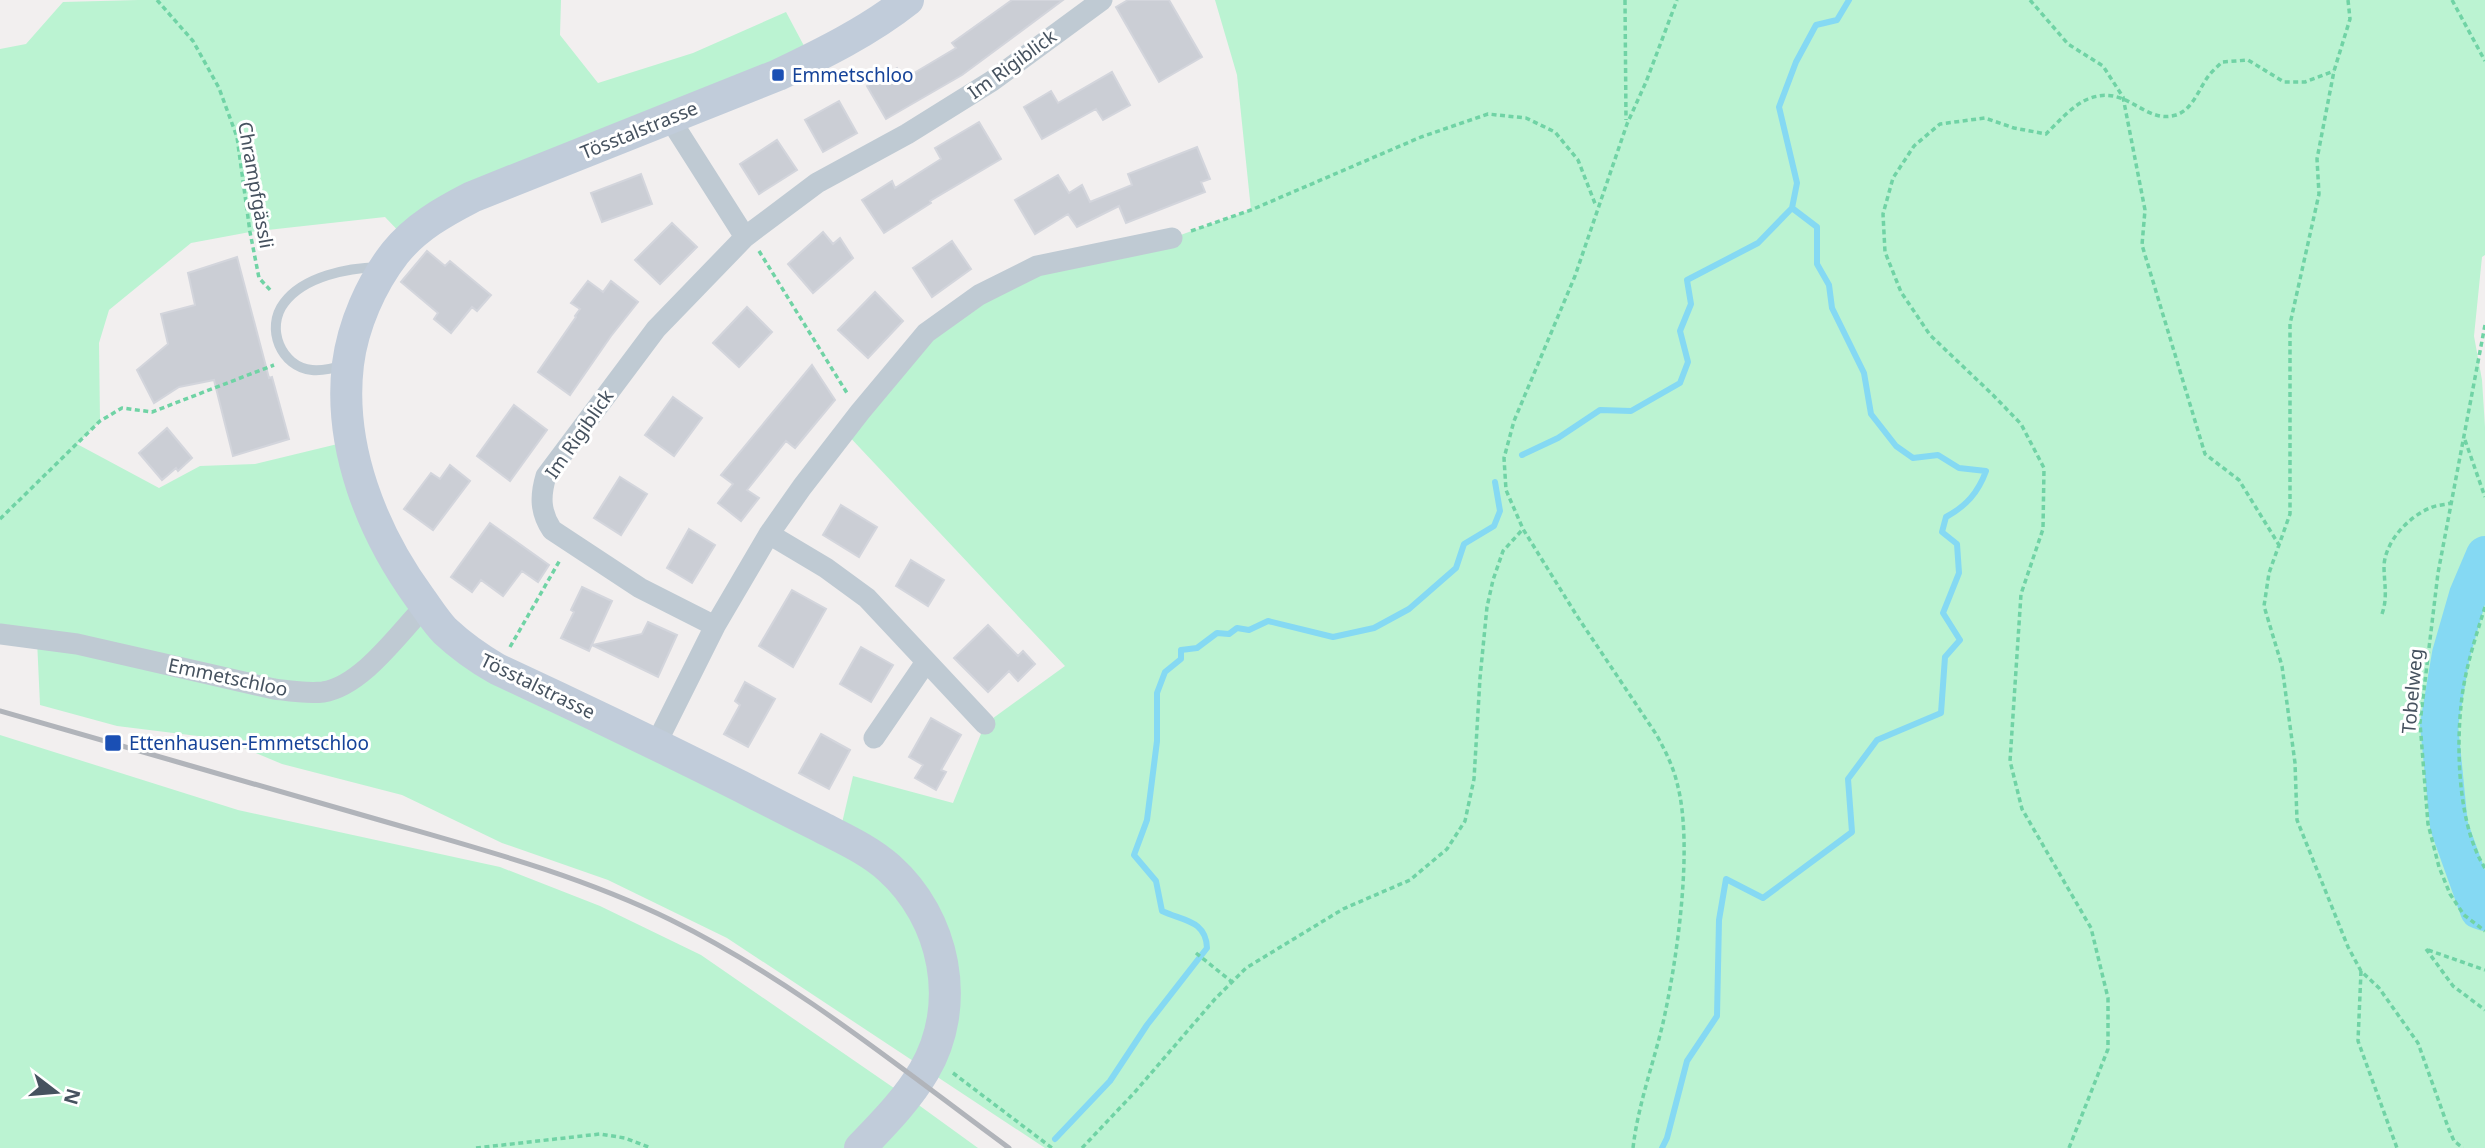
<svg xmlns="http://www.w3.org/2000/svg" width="2485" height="1148" viewBox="0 0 2485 1148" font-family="'Noto Sans',sans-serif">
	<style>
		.green { fill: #bbf3d2 }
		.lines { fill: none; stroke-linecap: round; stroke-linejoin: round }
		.stream { stroke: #85d9f3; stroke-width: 6 }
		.river { stroke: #85d9f3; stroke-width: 38 }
		.building { fill: #cbced5; stroke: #d3d5dc; stroke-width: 2 }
		.path { stroke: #70d3a5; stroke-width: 3.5; stroke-dasharray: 5 3.5; stroke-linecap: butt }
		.lane { stroke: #bfcad3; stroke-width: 10 }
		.street { stroke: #bfcad3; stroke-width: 21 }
		.secondary { stroke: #c1ccda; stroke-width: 32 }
		.rail { stroke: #b1b4ba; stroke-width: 5 }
		.transit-dot { fill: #1a4fb4; stroke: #fff; stroke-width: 2.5 }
		.labels { text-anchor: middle; stroke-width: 6; stroke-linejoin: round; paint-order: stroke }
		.street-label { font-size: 19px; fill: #46525f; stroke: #fff }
		.transit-label { font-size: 19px; fill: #164399; stroke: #fff; text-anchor: start }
	</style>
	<rect width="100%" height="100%" fill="#f2efef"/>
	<path class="green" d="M138,0H561L560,35L598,83L693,53L786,12L811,59L407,240L385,217L250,232L191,243L109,310L99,343L100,421L77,444L159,488L200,466L255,464L350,441L443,630L839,836L853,776L953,803L985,724L1065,666L845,432L926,333L1037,266L1172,238L1251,210L1237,75L1215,0H2485V255L2482,257L2474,336L2482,380L2485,427V1148H1045L727,938L608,880L502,843L402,795L282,764L222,739L117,726L40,705L37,640L0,634V49L26,44L63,2Z
		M0,735L238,810L500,867L600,906L701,955L920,1106L978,1148H0Z"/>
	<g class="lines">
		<path class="stream" d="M1522,455L1558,438L1600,410L1631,411L1680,383L1688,362L1680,331L1691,304L1687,280L1758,243L1792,208L1797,183L1779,107L1796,62L1816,25L1837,20L1849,0
			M1055,1139L1110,1081L1147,1025L1207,948C1206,920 1183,921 1162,911L1156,881L1134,855L1147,820L1157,741V693L1165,672L1181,659V650L1197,648L1217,633L1229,634L1237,628L1249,630L1268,621L1333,637L1374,628L1409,609L1456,568L1464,544L1494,526L1500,511L1495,482
			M1662,1148L1667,1138L1687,1061L1717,1016L1719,920L1726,879L1763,898L1852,832L1848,779L1877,740L1941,713L1945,657L1960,640L1943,613L1959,573L1957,544L1942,532L1946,517C1966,506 1978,493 1986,471L1959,468L1938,455L1913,458L1896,446L1871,414L1864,373L1832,308L1829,285L1817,264V227L1792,208"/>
		<path class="river" d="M2485,555L2468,595L2451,654L2439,725L2449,826L2479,910L2485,912"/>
	</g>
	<path class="building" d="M1012,0H1063L962,75L886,119L867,86L897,68L904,79L956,48L952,43Z
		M1128,0H1169L1202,57L1159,82L1116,7Z
		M1112,72L1130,105L1103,120L1096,109L1042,139L1024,107L1051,91L1058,103Z
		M839,101L857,133L823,152L805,120Z
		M979,122L1001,159L930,201L931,203L884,233L862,200L892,181L895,188L941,159L935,148Z
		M777,140L797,170L759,194L740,164Z
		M1197,147L1210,179L1201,182L1205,192L1126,223L1119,206L1077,227L1068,214L1035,234L1015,200L1058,175L1069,193L1082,185L1090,202L1132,185L1128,174Z
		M641,174L652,204L602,222L591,193Z
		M672,223L697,247L660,284L635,260Z
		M823,232L833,244L840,238L853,258L813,293L788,264Z
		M952,241L971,269L932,297L913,268Z
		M427,251L445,266L450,261L491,295L477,311L472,307L451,333L434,319L438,313L401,282Z
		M237,257L269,378L272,377L289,439L233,456L214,380L179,387L154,403L137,370L168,344L161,314L195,305L188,273Z
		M588,281L603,292L611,281L638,302L611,336L570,395L538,372L576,317L575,316L580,309L571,303Z
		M875,292L903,321L868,358L838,330Z
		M747,307L772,332L739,367L713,343Z
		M812,365L835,400L795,448L786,441L747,490L759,498L741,521L718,503L733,484L721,475Z
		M673,397L702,418L674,456L645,435Z
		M514,405L547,430L510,481L477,456Z
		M167,428L192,458L178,471L176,468L162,480L139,453Z
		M450,465L470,481L433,530L404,509L431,473L440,479Z
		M620,477L647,494L621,535L594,518Z
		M841,505L877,527L859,557L823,535Z
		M490,523L549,565L538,582L522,571L503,596L481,580L472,592L451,577Z
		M689,529L715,545L692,583L667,568Z
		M911,560L944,580L928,606L896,586Z
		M582,587L612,601L589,651L561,638L574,612L571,610Z
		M792,590L826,609L793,667L759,646Z
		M648,622L677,635L658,677L592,645L642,634Z
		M988,625L1018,656L1023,651L1035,664L1018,681L1009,671L988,692L954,658Z
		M861,647L893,665L871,702L840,684Z
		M745,682L775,699L748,747L724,734L740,705L735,701Z
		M931,718L961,735L941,770L946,772L936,790L915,778L923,765L909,757Z
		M821,734L850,750L829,789L799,773Z"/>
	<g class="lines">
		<path class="path" d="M157,0L193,41L219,88L237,137L250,232L259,278L272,292
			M1625,0L1626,120
			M2030,0L2068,44L2103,66L2123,97L2145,210L2142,245L2205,454L2239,480L2279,545
			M2348,0L2350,19L2334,71L2317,159L2319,194L2290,324V514L2269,573L2264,606L2282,666L2295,763L2297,820L2348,947L2361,971L2379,988L2418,1043L2448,1127L2454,1141L2463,1148
			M2452,0L2485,61
			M1191,231L1251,210L1421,137L1488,114L1526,118L1555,132L1578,160L1596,206
			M759,251L847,393
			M2485,325L2438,573L2420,723L2428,824L2439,867L2450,894L2464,915L2485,931
			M2465,440L2485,497
			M0,519L100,421L122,408L152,412L274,365
			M2485,607C2475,639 2464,672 2461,706C2456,753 2459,828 2485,868
			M2382,614C2388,597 2384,583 2384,566C2385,542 2408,517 2430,508C2436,505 2444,505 2451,503
			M510,647L560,560
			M2426,949L2453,986L2485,1010
			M2428,950L2485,970
			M1196,953L1232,982
			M2361,971L2358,1041L2397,1148
			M953,1073L1052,1148
			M476,1148L600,1134L625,1138L651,1148
			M1082,1148L1134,1093L1215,999L1246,968L1343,909L1410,880L1447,849L1465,821L1474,779L1480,678L1487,607L1493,580L1503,551L1523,529
			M1633,1148C1638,1105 1653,1065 1663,1023C1677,960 1694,845 1677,783C1673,766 1665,750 1656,734L1577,616L1523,529L1506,490L1504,458L1514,421L1575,276L1627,124L1646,82L1677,0
			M2069,1148L2108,1049V998L2091,928L2022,809L2010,761L2021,594L2043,529L2044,468L2021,424L1993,395L1930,335L1901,292L1885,252L1883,214L1893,178L1914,146L1940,124L1985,118L2014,128L2046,134C2058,122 2073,105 2088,99C2127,83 2144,125 2176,115C2192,110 2198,91 2207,78C2211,72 2217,67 2222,62L2248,60L2284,82H2305L2334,71"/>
		<path class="lane" d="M345,365C335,368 323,371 312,370C281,367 265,328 284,303C304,276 348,268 379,267"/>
		<path class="street" d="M670,119L745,237
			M769,534L826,568L867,598L985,724
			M715,626L640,588L552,530C540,512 540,496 546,476L656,329L745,237L817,183L907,134L992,81L1102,0
			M0,634L77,644L274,689C290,691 307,694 323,692C362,686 399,633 425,606
			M874,738L926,662
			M656,744L715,626L769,534L802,487L860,412L926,333L979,295L1037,266L1172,238"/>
		<path class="secondary" d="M860,1148C883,1124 907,1100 924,1071C963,1005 945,918 889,868C869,850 844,839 821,827C794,814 767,800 740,786C660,746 579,707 497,669C478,658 461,646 445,631C436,622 428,609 420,598C372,532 338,447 348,364C353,325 371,284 395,253C416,227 443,212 472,197L778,75C822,54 869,31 908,0"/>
		<path class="rail" d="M0,711C125,747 251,783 376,819C476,848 577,874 671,920C793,980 900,1068 1009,1148"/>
	</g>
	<g class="transit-dot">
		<rect x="771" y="68" width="14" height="14" rx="3.5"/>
		<rect x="104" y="734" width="18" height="18" rx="3.5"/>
	</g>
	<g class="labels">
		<g class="street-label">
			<text transform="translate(1012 64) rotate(-36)" y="7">Im Rigiblick</text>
			<text transform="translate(639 130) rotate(-22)" y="7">Tösstalstrasse</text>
			<text transform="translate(256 185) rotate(80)" y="7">Chrampfgässli</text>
			<text transform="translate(579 434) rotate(-55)" y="7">Im Rigiblick</text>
			<text transform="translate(228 677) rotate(12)" y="7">Emmetschloo</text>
			<text transform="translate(538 686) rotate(26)" y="7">Tösstalstrasse</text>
			<text transform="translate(2412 691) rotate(-85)" y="7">Tobelweg</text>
		</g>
		<g class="transit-label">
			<text x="792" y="82">Emmetschloo</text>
			<text x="129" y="750">Ettenhausen-Emmetschloo</text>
		</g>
	</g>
	<g transform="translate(56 1092) rotate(106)" stroke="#ffffff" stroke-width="5" paint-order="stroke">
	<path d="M0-5L12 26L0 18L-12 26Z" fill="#46525f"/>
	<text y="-10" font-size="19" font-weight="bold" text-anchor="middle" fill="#46525f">N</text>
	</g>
</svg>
